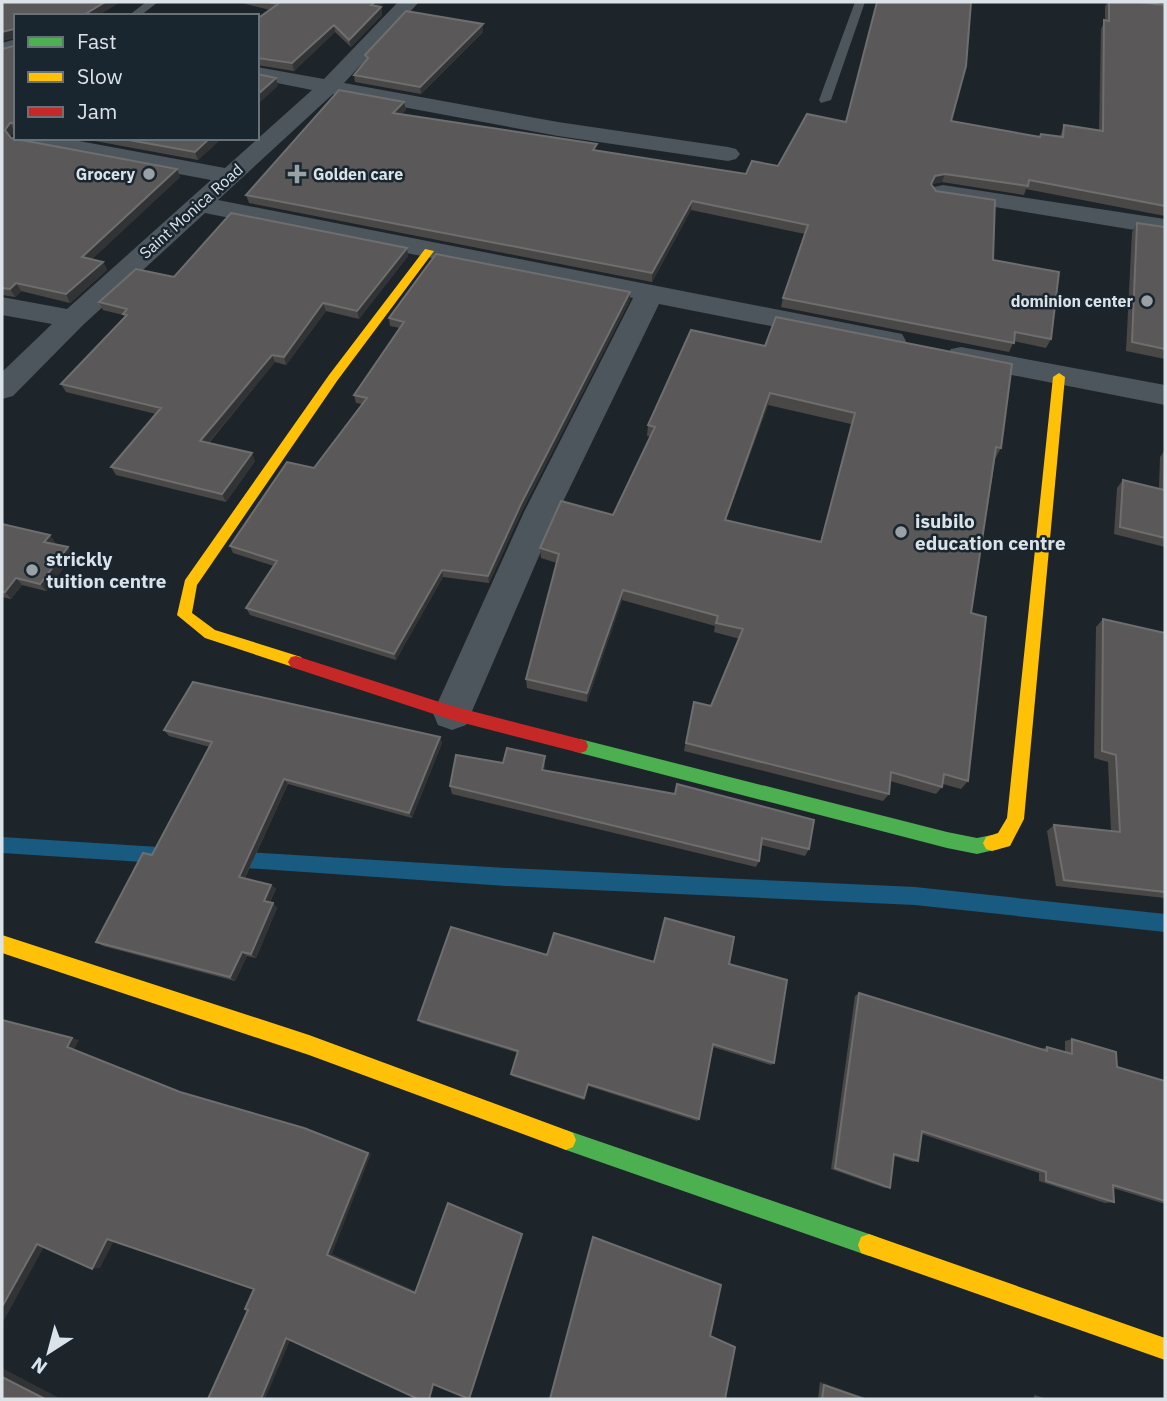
<svg xmlns="http://www.w3.org/2000/svg" width="1167" height="1401" viewBox="0 0 1167 1401" font-family="'IBM Plex Sans',sans-serif">
	<style>
		.lines { fill: none; stroke-linecap: round; stroke-linejoin: round }
		.stream { fill: #195a80; fill-rule: evenodd }
		.lane { fill: #4d565c; fill-rule: evenodd }
		.street { fill: #4d565c; fill-rule: evenodd }
		.fast { fill: #4caf50; fill-rule: evenodd }
		.slow { fill: #ffc107; fill-rule: evenodd }
		.jam { fill: #c62828; fill-rule: evenodd }
		.wall { fill: #4a4846; fill-rule: evenodd }
		.shaded-wall { fill: #323334 }
		.building { fill: #5a5858; stroke: #6e6e6e; stroke-width: 2; fill-rule: evenodd }
		.poi-dot { fill: #99a0a6; stroke: #19262f; stroke-width: 2.5 }
		.labels { text-anchor: middle; stroke-width: 5; stroke-linejoin: round; paint-order: stroke }
		.far-poi-label { font-size: 16px; font-weight: bold; fill: #dbe3e9; stroke: #19262f; text-anchor: end }
		.far-street-label { font-size: 16px; fill: #dbe3e9; stroke: #19262f }
		.poi-label { font-size: 19px; font-weight: bold; fill: #dbe3e9; stroke: #19262f; text-anchor: start }
	</style>
	<rect width="100%" height="100%" fill="#1e252a"/>
	<g class="lines">
		<path class="stream" d="M2,837L174,848L180,850L183,856L180,862L174,864L2,853Z
			M231,851L506,868L915,887L1165,914V932L915,905L506,886L231,867L225,865L222,859L225,853Z"/>
		<path class="lane" d="M146,2H158L140,16H128Z
			M855,2H865L831,100L821,103L819,100Z"/>
		<path class="street" d="M398,2H419L344,83L558,122L728,147L736,149L740,154L736,159L728,161L558,136L333,94L218,200L892,332L902,334L906,341L902,348L892,350L659,304L558,512L466,725L452,730L438,725L433,713L524,512L633,298L205,213L83,325L13,396L2,399V372L52,324L2,315V297L67,309L211,180L24,145L16,143L12,138L16,133V138H63L225,168L312,90L257,79V67L324,79Z
			M16,39V52L2,56V43Z
			M943,185L1165,219V235L934,197L931,192L934,187Z
			M961,347L1165,385V405L951,363L946,356L951,349Z"/>
		<path class="fast" d="M580,739L947,832L977,838L992,835L998,837L1001,843L998,849L977,854L947,848L580,753L574,751L572,746L574,741Z
			M566,1130L869,1234L877,1237L880,1245L877,1253L869,1256L566,1150L559,1147L556,1140L559,1133Z"/>
		<path class="slow" d="M425,249L434,251L337,381L197,585L192,613L215,630L301,657L304,662L301,667L296,668L205,638L177,615L185,580L329,375Z
			M1059,373L1065,377L1024,819L1010,846L992,851L986,849L983,843L986,837L998,833L1007,818L1053,377Z
			M2,935L309,1035L566,1130L573,1133L576,1140L573,1147L566,1150L309,1055L2,953Z
			M869,1234L1165,1338V1360L861,1253L858,1245L861,1237Z"/>
		<path class="jam" d="M296,656L452,706L580,739L586,741L588,746L586,751L580,753L452,720L291,667L288,662L291,657Z"/>
	</g>
	<path class="wall" d="M2,2H120L97,16H16V131H14L10,137L11,138L177,169L180,177L92,259L103,262L107,270L70,303L21,291L15,297L2,295V49L14,46V38L2,41Z
		M238,2H385L379,7H381L382,15L351,47L335,32L294,71L257,65V19L270,10Z
		M1107,2H1137L1165,5V216L1026,189L1024,195L942,182L932,184V186L993,260L1051,339L1046,348L1014,341L1009,352L781,307L783,298L805,234L691,210L652,282L249,203L246,195L404,102L406,110L401,114L597,151L746,174L778,166L846,122L951,121L1040,137L1041,134L1060,137L1064,125L1099,130L1101,29L1105,20V7Z
		M483,32L421,94L355,82L354,75L366,60L365,55Z
		M79,138H222L198,160Z
		M1137,223L1165,227V359L1126,351L1132,232Z
		M408,256L359,319L326,311L286,365L275,362L209,443L255,461L226,502L116,475L111,467L156,414L66,392L61,384L125,317L123,315L103,310L99,302L174,277Z
		M630,300L522,511L489,583L443,577L396,660L250,615L246,608L274,566L233,553L230,546L314,468L362,404L356,403L354,395L400,328L390,326L389,318Z
		M691,330L1001,448L995,459L971,613L968,781L961,789L943,784L942,787L936,794L890,781L889,794L883,801L684,751L694,702L711,706L740,639L714,632L715,626L622,600L587,702L527,688L526,679L557,563L541,558L540,548L613,515L651,437L647,436L648,425ZM768,405L851,424L821,541L726,520Z
		M1165,450V547L1114,534L1117,488L1123,480L1159,489L1160,457Z
		M2,524L55,542L54,544L74,554L46,591L22,585L11,599L2,597Z
		M1103,619L1165,633V898L1056,886L1047,831L1054,825L1111,831L1108,762L1094,758L1096,627Z
		M164,730L440,737L442,743L412,818L288,784L245,878L271,885L276,889L270,902L273,903L277,908L256,958L247,956L235,981L103,946L96,942L152,855L210,747L169,736Z
		M545,756V764L544,771L809,849L805,856L761,845L759,861L756,867L452,794L450,786L503,763Z
		M654,961L729,964L774,1063L771,1065L713,1047L699,1119L697,1121L588,1086L584,1100L512,1076L511,1074L518,1053L421,1023L418,1020Z
		M859,993L1041,1049L1047,1047L1065,1052V1041L1072,1039L1117,1067L1165,1081V1204L1113,1188L1114,1202L1105,1203L1039,1181V1173L922,1134L918,1161L913,1162L894,1156L890,1188H885L831,1169L855,996Z
		M820,1382L868,1399H818Z
		M1034,1395L1048,1399H1034Z"/>
	<path class="shaded-wall" d="M105,2H120L97,16H82Z
		M375,2H385L372,13L371,5Z
		M381,7L382,15L351,47L349,40Z
		M483,24V32L421,94L420,87Z
		M334,25L335,32L294,71L292,63Z
		M14,29L16,37L2,41V32Z
		M276,78L278,86L257,105V95Z
		M404,102L406,110L394,122L393,113Z
		M10,123L14,131L9,138L5,130Z
		M210,138H222L198,160L195,152Z
		M177,169L180,177L86,265L82,257Z
		M945,174L942,182L932,184L928,193L935,176Z
		M692,201L691,210L652,282V273Z
		M407,248L408,256L359,319L357,311Z
		M103,262L107,270L70,303L66,294Z
		M16,283L21,291L15,297L10,289Z
		M630,292V300L522,511L489,583L488,576L521,504Z
		M323,303L326,311L286,365L284,357Z
		M272,355L275,362L204,448L200,441Z
		M770,393L768,405L722,530L725,520Z
		M252,453L255,461L226,502L222,494Z
		M50,535L55,542L50,549L44,542Z
		M68,547L74,554L46,591L40,584Z
		M442,570L443,577L396,660L394,654Z
		M16,578L22,585L11,599L5,592Z
		M623,590L622,600L587,702V693Z
		M440,737L442,743L412,818L409,813Z
		M545,756V764L542,778V770Z
		M284,779L288,784L243,881L239,877Z
		M271,885L276,889L268,905L264,901Z
		M273,903L277,908L256,958L251,954Z
		M242,952L247,956L235,981L230,977Z
		M72,1038L79,1040L74,1050L67,1047Z
		M304,1128L371,1154L332,1254L418,1292L415,1293L327,1255Z
		M448,1203L523,1234L470,1397L469,1399Z
		M107,1239H115L100,1268L92,1269Z
		M46,1243L2,1324V1307L37,1244Z
		M292,1336L265,1399H261L286,1338Z
		M2,1368L61,1399H45L2,1377Z
		M436,1381L430,1399H429L433,1384Z
		M820,1382L868,1399H864L824,1385Z"/>
	<path class="building" d="M2,2H105L82,16H16V127H14V123H10L5,130L11,138L177,169L82,257L103,262L66,294L16,283L10,289L2,288V49L14,46V29L2,32Z
		M267,2H375L371,5L381,7L349,40L334,25L292,63L257,58V19L278,4Z
		M877,2H971L966,66L951,121L1040,137L1041,134L1063,137L1064,125L1103,131L1104,20L1109,21V2H1137L1165,5V206L1029,180L1028,186L945,174L935,176L931,184L936,191L995,200L993,260L1059,272L1051,339L1015,332L1014,343L783,298L808,225L692,201L652,273L246,195L339,90L404,102L393,113L597,144L593,150L746,174L752,161L778,166L807,114L846,122Z
		M406,11L483,24L420,87L354,75L368,58L365,55Z
		M257,74L276,78L257,95Z
		M118,138H210L195,152Z
		M231,213L407,248L357,311L323,303L284,357L272,355L200,441L252,453L222,494L111,467L161,408L61,384L127,315L123,314L127,309L99,302L136,269L174,277Z
		M1137,223L1165,227V349L1132,342Z
		M436,254L630,292L521,504L488,576L442,570L394,654L246,608L277,561L230,546L287,462L314,468L367,398L354,395L404,322L389,318Z
		M776,317L1012,364L1001,448L996,447L971,613L986,617L968,781L944,774L942,787L891,772L889,794L686,743L694,702L711,706L743,629L716,623L718,616L623,590L587,693L526,679L559,554L540,548L561,501L613,515L655,427L648,425L691,330L765,346ZM770,393L855,413L821,542L725,520Z
		M1165,460V538L1120,527L1123,480L1164,490Z
		M2,524L50,535L44,542L68,547L40,584L16,578L5,592H2Z
		M1103,619L1165,633V892L1064,880L1054,825L1120,832L1116,755L1102,751Z
		M193,682L440,737L409,813L284,779L239,877L271,885L264,901L273,903L251,954L242,952L230,977L96,942L143,853L152,855L212,742L164,730Z
		M507,748L545,756L542,770L675,794L677,784L814,820L809,849L762,838L759,861L450,786L456,755L503,763Z
		M665,918L734,937L729,964L787,980L774,1063L713,1044L699,1119L588,1084L584,1098L511,1074L518,1051L418,1020L451,927L547,955L554,933L654,962Z
		M859,993L1047,1051V1047L1072,1054V1039L1116,1052L1117,1067L1165,1081V1201L1113,1185L1114,1202L1046,1181V1172L922,1131L918,1161L894,1154L890,1188L835,1168Z
		M2,1020L72,1038L67,1047L180,1092L304,1128L368,1153L327,1255L415,1293L448,1203L522,1234L469,1399L433,1384L429,1399H418L286,1338L261,1399H208L248,1310L245,1309L254,1289L107,1239L92,1269L37,1244L2,1307Z
		M593,1237L721,1285L710,1336L735,1347L725,1399H550Z
		M2,1377L45,1399H2Z
		M824,1385L864,1399H822Z"/>
	<g class="poi-dot">
		<circle cx="149" cy="174" r="7"/>
		<path d="M293.5 163.5h7v7h7v7h-7v7h-7v-7h-7v-7h7z"/>
		<circle cx="1147" cy="301" r="7"/>
		<circle cx="901" cy="532" r="7"/>
		<circle cx="32" cy="570" r="7"/>
	</g>
	<g class="labels">
		<g class="far-poi-label">
			<text x="135" y="180">Grocery</text>
			<text x="313" y="180" text-anchor="start">Golden care</text>
			<text x="1133" y="307">dominion center</text>
		</g>
		<g class="far-street-label">
			<text transform="translate(191 211) rotate(-42)" y="6">Saint Monica Road</text>
		</g>
		<g class="poi-label">
			<text x="915" y="528">isubilo<tspan x="915" dy="22">education centre</tspan></text>
			<text x="46" y="566">strickly<tspan x="46" dy="22">tuition centre</tspan></text>
		</g>
	</g>
	<rect width="1167" height="1401" fill="none" stroke="#dbe3e9" stroke-width="7"/>
	<rect x="14" y="14" width="245" height="126" fill="#19262f" stroke="#677279" stroke-width="2"/>
	<rect x="28" y="37" width="35" height="10" fill="#4caf50" stroke="#677279" stroke-width="2"/>
	<text x="77" y="49" font-size="21" fill="#dbe3e9">Fast</text>
	<rect x="28" y="72" width="35" height="10" fill="#ffc107" stroke="#677279" stroke-width="2"/>
	<text x="77" y="84" font-size="21" fill="#dbe3e9">Slow</text>
	<rect x="28" y="107" width="35" height="10" fill="#c62828" stroke="#677279" stroke-width="2"/>
	<text x="77" y="119" font-size="21" fill="#dbe3e9">Jam</text>
	<g transform="translate(49 1352) rotate(216)" stroke="#19262f" stroke-width="5" paint-order="stroke">
	<path d="M0-5L12 26L0 18L-12 26Z" fill="#dbe3e9"/>
	<text y="-10" font-size="19" font-weight="bold" text-anchor="middle" fill="#dbe3e9">N</text>
	</g>
</svg>
